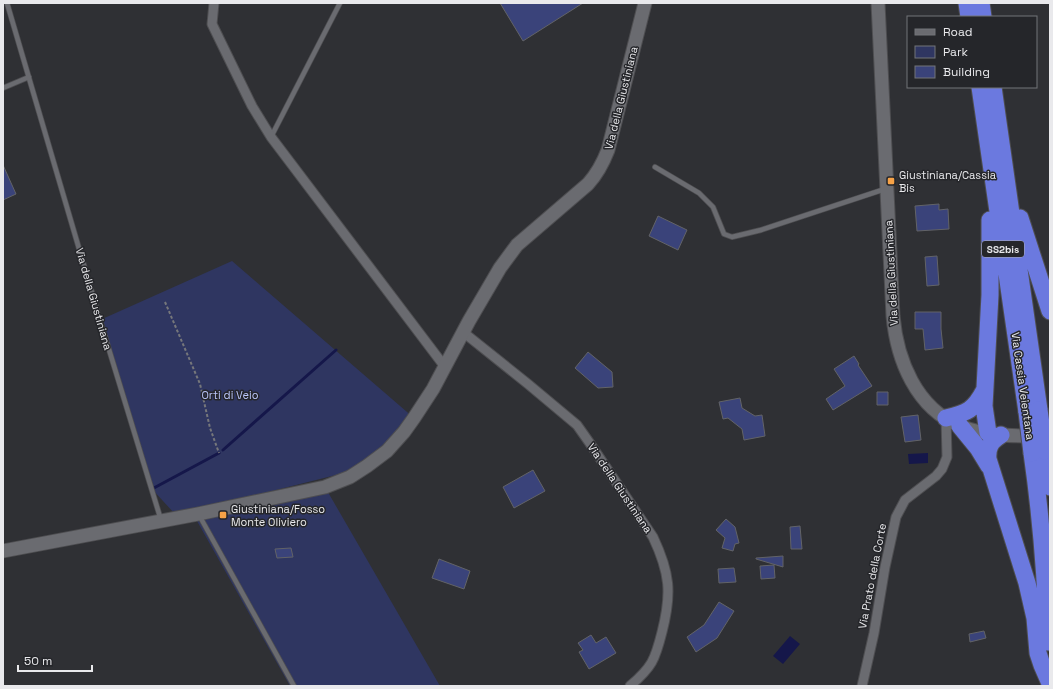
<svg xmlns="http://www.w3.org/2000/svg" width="1053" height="689" viewBox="0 0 1053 689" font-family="'Space Grotesk',sans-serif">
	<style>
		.green { fill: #2f3661 }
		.water { fill: #15174a }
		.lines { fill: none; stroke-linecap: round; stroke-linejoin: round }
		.stream { stroke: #15174a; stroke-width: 3 }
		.building { fill: #3a437a; stroke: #626367 }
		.lane-casing { stroke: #4e4e51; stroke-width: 6 }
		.street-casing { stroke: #4e4e51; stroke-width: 11 }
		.secondary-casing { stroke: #4e4e51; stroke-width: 15 }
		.highway-casing { stroke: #4e4e51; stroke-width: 19 }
		.path { stroke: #76777b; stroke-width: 2; stroke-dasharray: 3 2; stroke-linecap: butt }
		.lane { stroke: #6a6b70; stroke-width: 4.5 }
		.street { stroke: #6a6b70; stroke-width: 9 }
		.secondary { stroke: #6a6b70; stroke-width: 13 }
		.highway { stroke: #6b79df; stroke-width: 17 }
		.highway-bridge-casing { stroke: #4e4e51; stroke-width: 19; stroke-linecap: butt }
		.highway-bridge { stroke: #6b79df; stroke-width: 17 }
		.poi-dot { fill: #f6a247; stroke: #25262a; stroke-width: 1.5 }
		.labels { text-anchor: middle; stroke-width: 3; stroke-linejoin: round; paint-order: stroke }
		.shield { fill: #25262a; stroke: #aeaeb2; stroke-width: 1 }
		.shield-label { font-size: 10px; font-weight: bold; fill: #e9e9ec }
		.street-label { font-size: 11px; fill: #e9e9ec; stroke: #25262a }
		.poi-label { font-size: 11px; fill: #e9e9ec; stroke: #25262a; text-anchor: start }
		.park-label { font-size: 11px; fill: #bac5f9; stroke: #25262a }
	</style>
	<rect width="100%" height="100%" fill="#2f3034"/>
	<path class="green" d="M232,261L414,418L407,427L360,464L344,473L268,492L174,513L152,489L100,320Z
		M325,487L440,686H290L197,521Z"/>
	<path class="water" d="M928,453V463L909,464L908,454Z
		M790,636L800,644L783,664L773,656Z"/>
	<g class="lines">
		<path class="stream" d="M223,450L336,350
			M152,489L219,453"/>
	</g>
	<path class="building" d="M500,3H583L523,41Z
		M3,165L16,194L3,200Z
		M939,204V210L948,209L949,229L917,231L915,206Z
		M658,216L687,230L678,250L649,236Z
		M937,256L939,285L927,286L925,257Z
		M915,312H941V329L943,348L925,350L923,329H915Z
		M588,352L612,372L613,387L598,388L575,368Z
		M854,356L859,364L858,365L872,386L833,410L826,399L845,386L834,369Z
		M877,392H888V405H877Z
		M740,398L742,408L755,416L762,415L765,436L744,440L742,429L728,418L723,419L719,402Z
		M918,415L921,440L905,442L901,417Z
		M533,470L545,491L514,508L503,487Z
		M726,519L735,527L739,543L735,544L733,551L722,548L725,538L716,530Z
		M800,526L802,549H791L790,527Z
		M291,548L293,557L277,558L275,549Z
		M783,556V567L756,559V558Z
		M439,559L470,571L464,589L432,578Z
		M774,565L775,578L761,579L760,566Z
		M734,568L736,582L719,583L718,569Z
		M719,602L734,611L717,638L696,652L687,637L704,625Z
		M984,631L986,638L970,642L969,634Z
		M591,635L596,643L606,637L616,653L589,669L579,652L583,650L578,643Z"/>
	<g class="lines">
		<g class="lane-casing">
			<path id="lane" d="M7,3L100,320L161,520
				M3,88L29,77
				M271,137L340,3
				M655,167L699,193L713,207L724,234L732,237L761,230L885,189
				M199,515L294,686"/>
		</g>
		<g class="street-casing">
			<path id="street" d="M214,3L212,24L252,106L271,137L445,367
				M463,332L528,384L577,425L589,442L653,537C670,573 672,593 662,632C655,660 652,667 630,686
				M862,686L874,633L885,567L896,517L905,500L936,476L942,469L947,457L946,418"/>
		</g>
		<g class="secondary-casing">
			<path id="secondary" d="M878,3L893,316C897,360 916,408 960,426C985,436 1012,436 1038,436
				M3,551L198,514L325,487L350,477L367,466L387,451L404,432L414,418L433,389L469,321L500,268L517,245L588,184C597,174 603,163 608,150L645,3"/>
		</g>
		<g class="highway-casing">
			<path id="highway" d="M967,3L969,17
				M981,3L983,17
				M980,87L1027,412
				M993,87L1039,410
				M1020,218L1050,311
				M946,418C967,413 974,410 984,391
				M960,426L978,448L989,466
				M988,433L984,406L990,295V220
				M1001,435C991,441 987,447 988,459L1027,583L1035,618L1038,653L1042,665L1049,681
				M1045,451L1050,487
				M1032,453C1041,516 1046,578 1048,642"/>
		</g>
		<path class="path" d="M165,302L200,384L210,428L219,453"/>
		<use href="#lane" class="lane"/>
		<use href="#street" class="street"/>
		<use href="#secondary" class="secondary"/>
		<use href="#highway" class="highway"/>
		<g class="highway-bridge-casing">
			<path id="highway-bridge" d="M1039,410L1045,451
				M1027,412L1032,453"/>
		</g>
		<use href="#highway-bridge" class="highway-bridge"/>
	</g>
	<g class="poi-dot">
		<rect x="887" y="177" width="8" height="8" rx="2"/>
		<rect x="219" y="511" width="8" height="8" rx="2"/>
	</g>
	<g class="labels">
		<rect class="shield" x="982" y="241" width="42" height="16" rx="3"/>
		<g class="shield-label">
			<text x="1003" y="253">SS2bis</text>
		</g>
		<g class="street-label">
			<text transform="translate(621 98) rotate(-76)" y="4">Via della Giustiniana</text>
			<text transform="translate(891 273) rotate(-93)" y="4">Via della Giustiniana</text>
			<text transform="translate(94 299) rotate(74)" y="4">Via della Giustiniana</text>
			<text transform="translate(1023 386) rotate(82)" y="4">Via Cassia Veientana</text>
			<text transform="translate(620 488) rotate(56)" y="4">Via della Giustiniana</text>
			<text transform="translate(872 576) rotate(-79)" y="4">Via Prato della Corte</text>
		</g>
		<g class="poi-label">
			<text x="899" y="179">Giustiniana/Cassia<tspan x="899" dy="13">Bis</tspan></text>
			<text x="231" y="513">Giustiniana/Fosso<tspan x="231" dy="13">Monte Oliviero</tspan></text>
		</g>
		<g class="park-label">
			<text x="230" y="399">Orti di Veio</text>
		</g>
	</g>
	<rect width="1053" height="689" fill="none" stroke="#e9e9ec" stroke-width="8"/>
	<rect x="907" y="16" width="130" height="72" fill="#25262a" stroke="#737478"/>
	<rect x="915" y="29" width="20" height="6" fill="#6a6b70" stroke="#737478"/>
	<text x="943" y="36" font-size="12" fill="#e9e9ec">Road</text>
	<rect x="915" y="46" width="20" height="12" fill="#2f3661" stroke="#737478"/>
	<text x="943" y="56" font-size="12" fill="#e9e9ec">Park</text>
	<rect x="915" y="66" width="20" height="12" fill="#3a437a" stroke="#737478"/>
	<text x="943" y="76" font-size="12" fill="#e9e9ec">Building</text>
	<path d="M18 665v6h74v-6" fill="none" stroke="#e9e9ec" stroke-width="2"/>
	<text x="24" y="665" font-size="12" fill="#e9e9ec" stroke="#25262a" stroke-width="3" paint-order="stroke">50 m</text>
</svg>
